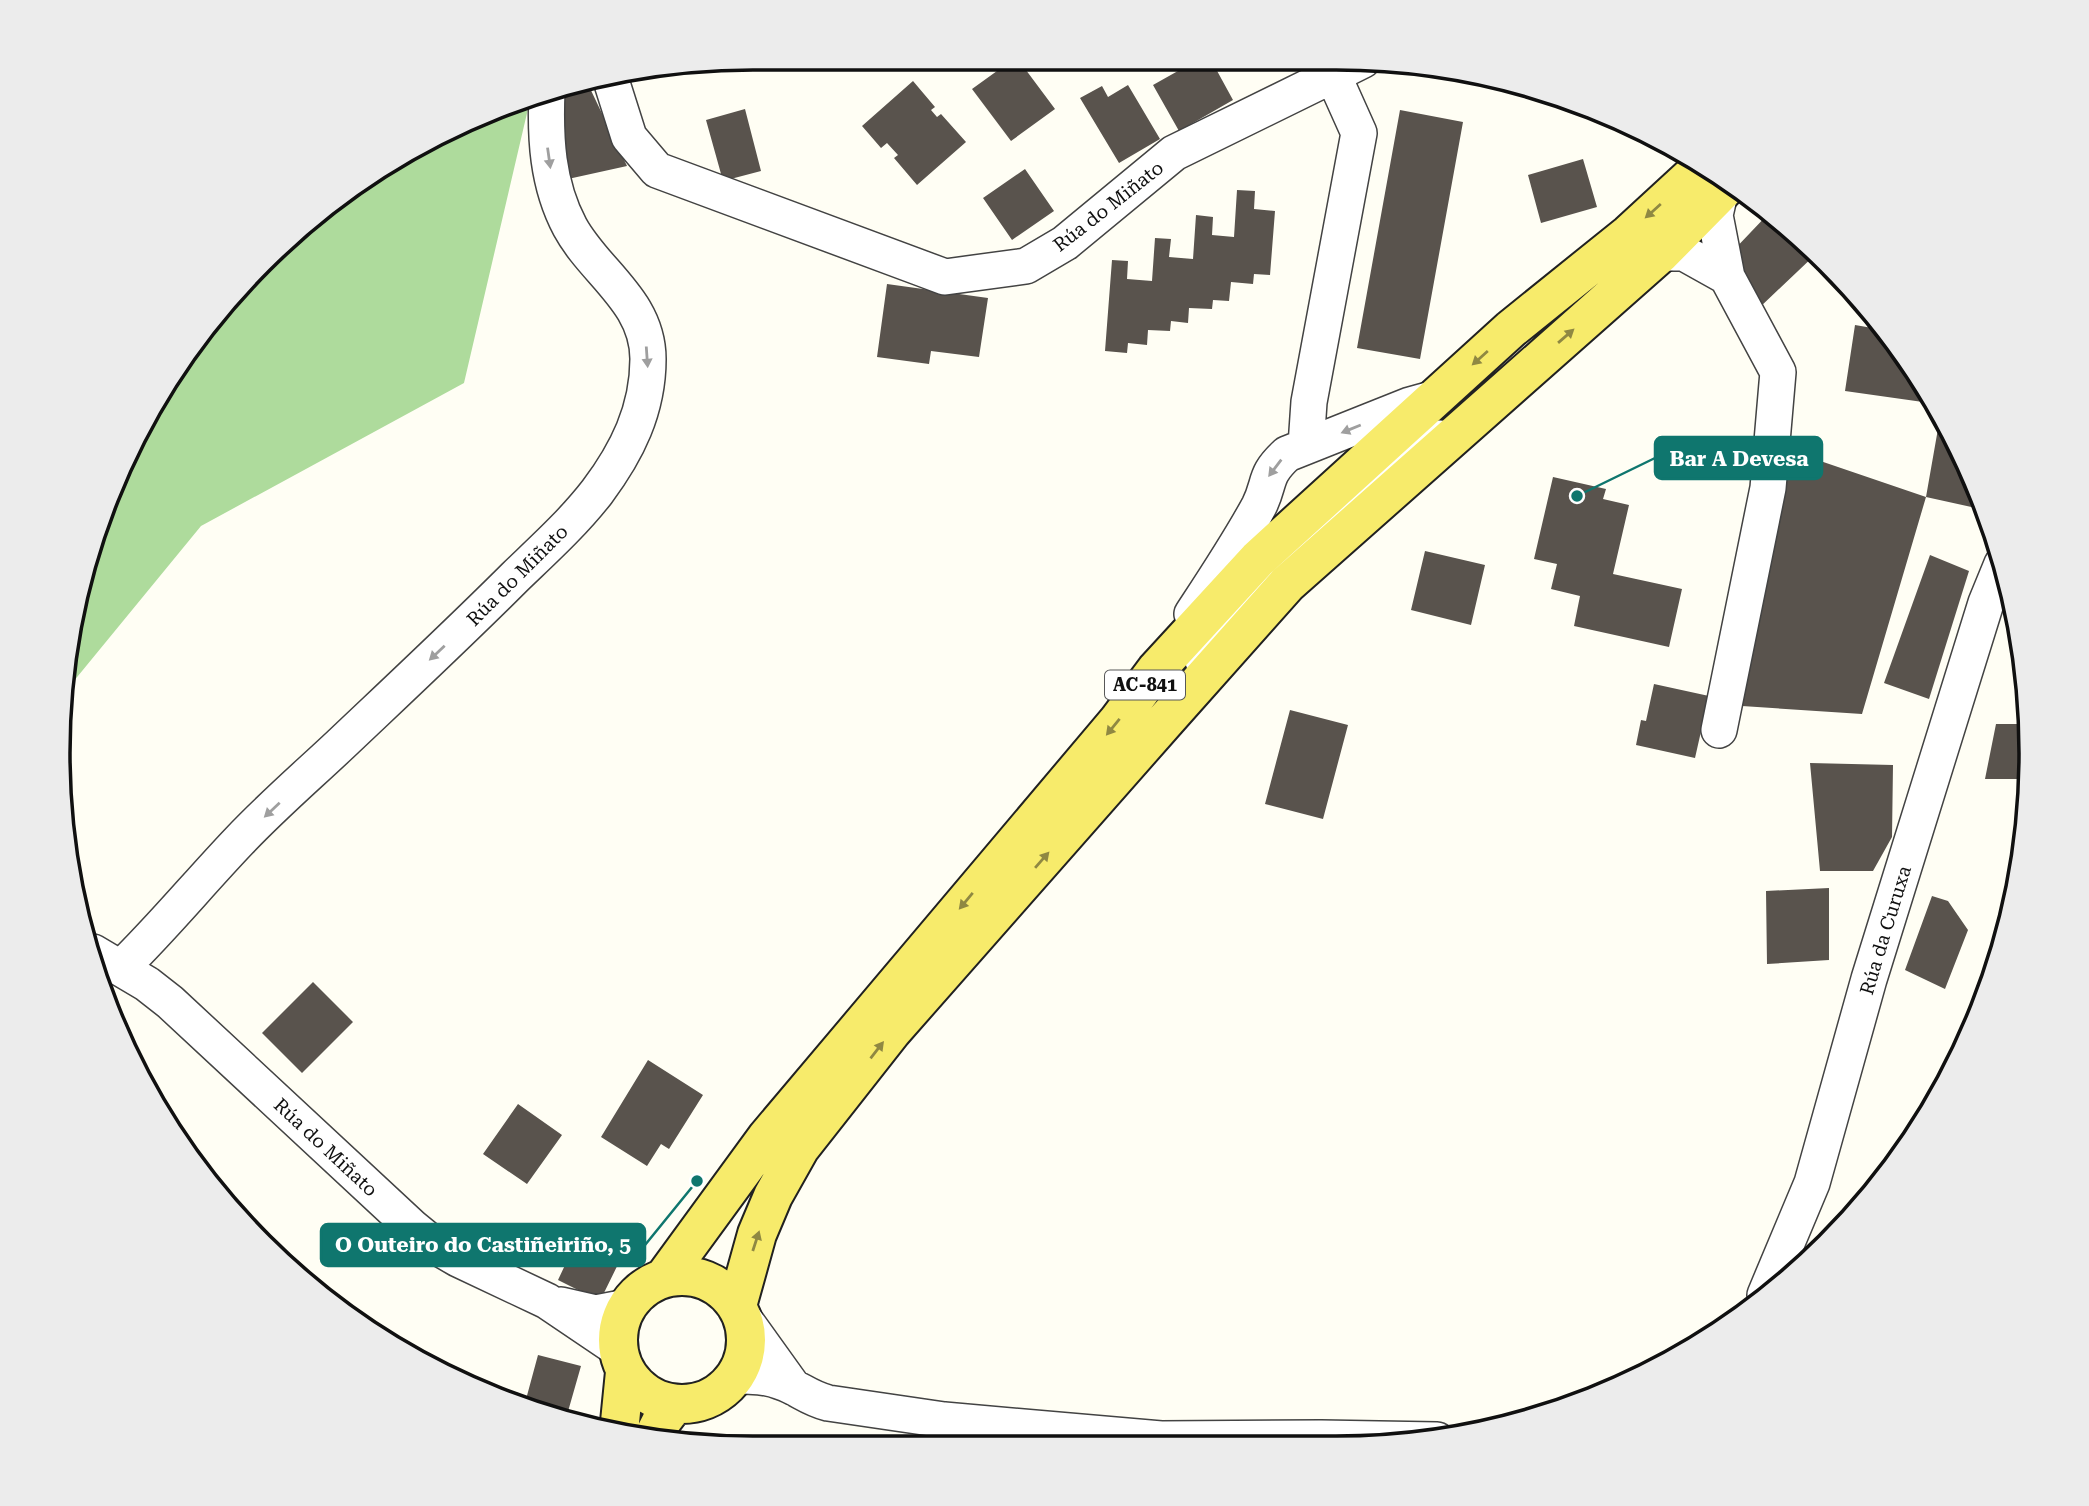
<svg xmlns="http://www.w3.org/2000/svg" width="2089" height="1506" viewBox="0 0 2089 1506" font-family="'Roboto Serif',serif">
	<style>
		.forest { fill: #aedb9c }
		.building { fill: #59534d }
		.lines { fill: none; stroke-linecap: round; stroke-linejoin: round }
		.minor-casing { stroke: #434343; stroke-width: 38 }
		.major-casing { stroke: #212121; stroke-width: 42 }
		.minor { stroke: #fff; stroke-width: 35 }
		.major { stroke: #f7eb6b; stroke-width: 38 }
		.oneway { fill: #9f9f9f }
		.oneway2 { fill: #8f8842 }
		.labels { text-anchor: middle; stroke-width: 7; stroke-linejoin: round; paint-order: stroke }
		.shield { fill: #fff; stroke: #585858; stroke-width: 2 }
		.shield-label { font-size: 18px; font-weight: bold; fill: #101010 }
		.street-label { font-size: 19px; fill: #101010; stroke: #fff }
		.rim { fill: none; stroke: #101010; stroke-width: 3.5 }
		.leader { fill: none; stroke: #0f766e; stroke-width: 2.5 }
		.callout-dot { fill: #0f766e; stroke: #fff; stroke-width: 2.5 }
		.callout { fill: #0f766e; stroke: #0f766e; stroke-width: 2.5 }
		.callout-label { font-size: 21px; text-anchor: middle; font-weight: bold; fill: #fff }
	</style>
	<rect width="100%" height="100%" fill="#fffef4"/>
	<path class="forest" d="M531,96L464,383L201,526L64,693L71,618L129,446L231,294L367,175L487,111Z"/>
	<path class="building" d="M1015,58H1017L1055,109L1011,141L972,89Z
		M1201,58H1210L1233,100L1179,131L1153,85Z
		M913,81L935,107L931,110L937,117L941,114L966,142L917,185L894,158L898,155L887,143L881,148L862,126Z
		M587,82L627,166L568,179L563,160L562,85Z
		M1128,85L1160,139L1119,163L1080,98L1102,86L1108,97Z
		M745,109L761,171L723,181L706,120Z
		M1400,110L1463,122L1420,359L1357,348Z
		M1627,123L1665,142L1656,151Z
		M1583,159L1597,207L1541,223L1528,175Z
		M1025,169L1054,211L1012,240L983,198Z
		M1237,190L1255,191L1254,209L1275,211L1270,275L1254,274L1253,284L1231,282L1229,301L1213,300L1212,309L1189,308L1188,323L1171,321L1170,331L1148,330L1147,345L1128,343L1127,353L1105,351L1112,260L1128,261L1127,279L1152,281L1155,238L1171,239L1169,257L1193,259L1196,215L1213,217L1212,235L1234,237Z
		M1770,212L1794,230L1817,253L1759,308L1730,254Z
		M887,284L988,298L979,357L931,351L929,364L877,357Z
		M1855,325L1884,330L1937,404L1845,391Z
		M1939,423L1947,425L1985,510L1926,497Z
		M1791,451L1926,497L1862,714L1742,706Z
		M1553,477L1606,489L1603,499L1629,505L1613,574L1682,589L1669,647L1574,626L1580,596L1551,589L1557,564L1534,559Z
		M1425,551L1485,565L1471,625L1411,610Z
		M1930,555L1969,571L1929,699L1884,683Z
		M1654,684L1709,696L1695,758L1636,745L1641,720L1646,721Z
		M1290,710L1348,725L1323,819L1265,804Z
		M1996,724H2027L2029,779H1985Z
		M1810,763L1893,765L1892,837L1873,871H1820Z
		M1829,888V960L1767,964L1766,891Z
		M1932,896L1948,901L1968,930L1945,989L1905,970Z
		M313,982L353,1022L302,1073L262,1033Z
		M648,1060L703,1095L669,1149L661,1144L647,1166L601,1137Z
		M518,1104L562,1135L527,1184L483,1154Z
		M582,1229L625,1250L600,1301L558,1280Z
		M538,1355L581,1366L567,1415L525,1403Z"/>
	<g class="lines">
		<g class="minor-casing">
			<path id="minor" d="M1333,75L1363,60
				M610,77L629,137L657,170L945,277L1026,266L1065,243L1174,153L1333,75L1359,133L1309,402L1306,446
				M1661,253H1684L1727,277
				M1192,614C1215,579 1239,543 1259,506C1271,482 1263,476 1287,454L1410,405L1435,398
				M1203,661L1229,619L1343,506L1404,455L1440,438
				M1719,730L1768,488L1778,372L1727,277L1715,215L1720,193
				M93,952L147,984L170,1002L412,1227L434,1245L458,1259L547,1301L618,1349
				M121,968C162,928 199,883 239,841C271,807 307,776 341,744C399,689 458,634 515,577C543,550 573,523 597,492C627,452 648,410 648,359C648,301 595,273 570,227C547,184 545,137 547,90
				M1765,1295L1812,1183L1869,979L1986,603L2002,564
				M561,1305L596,1313L627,1307
				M742,1316L793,1387
				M736,1376C751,1376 767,1376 781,1382C799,1388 808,1398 828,1403L944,1420L1161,1439L1321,1438L1437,1440"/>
		</g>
		<g class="major-casing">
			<path id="major" d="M618 1340a64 64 0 1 1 128 0a64 64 0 1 1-128 0Z
				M664,1278L767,1137L1118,721L1156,670L1258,559L1511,329L1629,234L1704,165
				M737,1306L757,1234L773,1196L800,1148L892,1031L1166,720L1287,584L1661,253L1729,184
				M619,1432L625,1372
				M653,1438L661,1422L674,1405"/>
		</g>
		<use href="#minor" class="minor"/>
		<use href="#major" class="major"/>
	</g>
	<defs><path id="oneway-solid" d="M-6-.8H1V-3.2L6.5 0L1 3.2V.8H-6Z" transform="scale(1.75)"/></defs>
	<g class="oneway">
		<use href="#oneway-solid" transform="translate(549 158) rotate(82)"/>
		<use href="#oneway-solid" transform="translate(647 357) rotate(86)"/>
		<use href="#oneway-solid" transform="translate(1351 429) rotate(158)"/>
		<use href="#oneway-solid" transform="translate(1275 468) rotate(127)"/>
		<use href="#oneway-solid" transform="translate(437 653) rotate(137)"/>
		<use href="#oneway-solid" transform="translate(272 810) rotate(137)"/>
	</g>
	<g class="oneway2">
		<use href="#oneway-solid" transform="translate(1653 211) rotate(138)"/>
		<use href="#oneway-solid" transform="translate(1566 336) rotate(-41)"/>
		<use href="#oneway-solid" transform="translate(1480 358) rotate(138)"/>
		<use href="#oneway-solid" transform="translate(1113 727) rotate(129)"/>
		<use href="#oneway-solid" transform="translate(1042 860) rotate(-49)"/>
		<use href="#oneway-solid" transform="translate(966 901) rotate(130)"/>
		<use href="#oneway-solid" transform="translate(877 1050) rotate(-52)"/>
		<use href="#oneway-solid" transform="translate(756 1241) rotate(-72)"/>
	</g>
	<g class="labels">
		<rect class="shield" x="1105" y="670.5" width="80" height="29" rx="5"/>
		<g class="shield-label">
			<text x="1145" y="691">AC-841</text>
		</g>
		<g class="street-label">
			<text transform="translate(1108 206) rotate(-38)" y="7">Rúa do Miñato</text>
			<text transform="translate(517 575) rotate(-45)" y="7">Rúa do Miñato</text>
			<text transform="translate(1885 930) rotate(-73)" y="7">Rúa da Curuxa</text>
			<text transform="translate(326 1147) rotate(43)" y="7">Rúa do Miñato</text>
		</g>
	</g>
	<path d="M0 0H2089V1506H0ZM753 70H1336A683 683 0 0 1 2019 753V753A683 683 0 0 1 1336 1436H753A683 683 0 0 1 70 753V753A683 683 0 0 1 753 70Z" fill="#ececec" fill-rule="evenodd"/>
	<path class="rim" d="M753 70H1336A683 683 0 0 1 2019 753V753A683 683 0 0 1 1336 1436H753A683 683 0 0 1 70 753V753A683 683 0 0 1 753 70Z"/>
	<path class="leader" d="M1577 496L1655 458M697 1181L645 1245"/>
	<g class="callout-dot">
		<circle cx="1577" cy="496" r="7"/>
		<circle cx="697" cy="1181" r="7"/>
	</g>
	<g class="callout">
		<rect x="1655" y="437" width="167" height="42" rx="7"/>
		<rect x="321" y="1224" width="324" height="42" rx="7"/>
	</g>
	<g class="callout-label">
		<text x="1739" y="466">Bar A Devesa</text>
		<text x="483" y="1252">O Outeiro do Castiñeiriño, 5</text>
	</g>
</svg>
